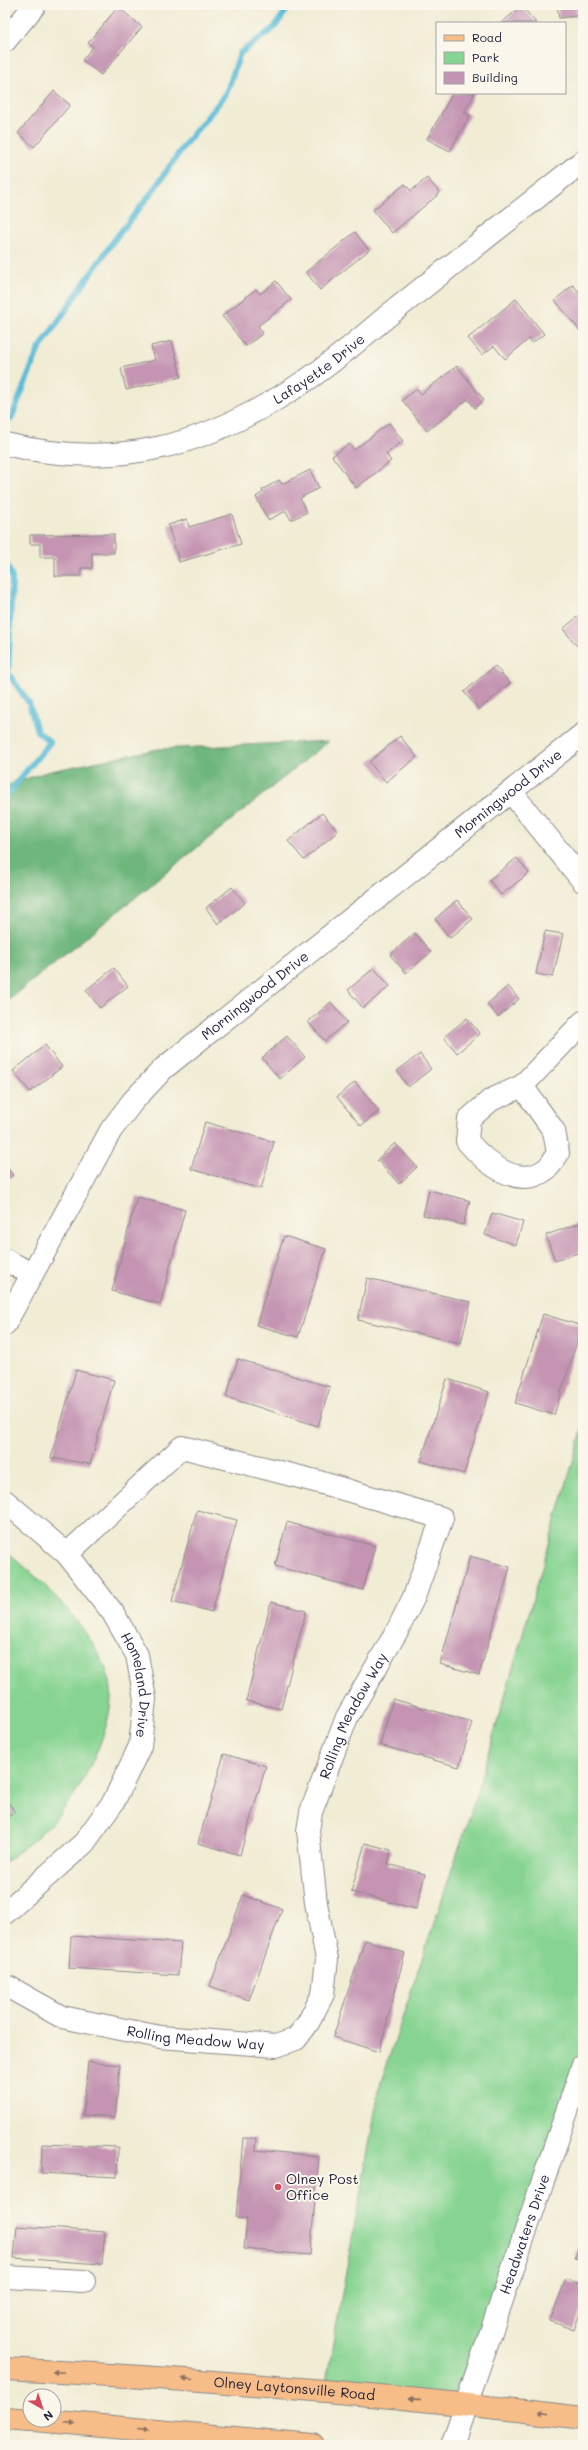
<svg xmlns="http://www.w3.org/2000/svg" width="588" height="2450" viewBox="0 0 588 2450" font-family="Mali,sans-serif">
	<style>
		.green { fill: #87d492; stroke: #547b66 }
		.forest { fill: #6db67c; stroke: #486c5c }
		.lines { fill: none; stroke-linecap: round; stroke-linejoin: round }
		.stream { stroke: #58bbd7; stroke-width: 6 }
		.building { fill: #c494b2 }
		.minor-casing { stroke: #8a8788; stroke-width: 24 }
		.major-casing { stroke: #8a8788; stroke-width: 24 }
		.minor { stroke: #fff; stroke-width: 22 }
		.major { stroke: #f7bd88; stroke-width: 22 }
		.oneway { fill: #8c7062 }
		.poi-dot { fill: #d1495b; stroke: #fbf7ec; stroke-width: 1.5 }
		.labels { text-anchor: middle; stroke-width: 4; stroke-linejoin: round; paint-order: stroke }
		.street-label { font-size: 14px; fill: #22223b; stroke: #fbf7ec }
		.poi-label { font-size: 14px; fill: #22223b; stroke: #fbf7ec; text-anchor: start }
	</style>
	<rect width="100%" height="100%" fill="#fbf7ec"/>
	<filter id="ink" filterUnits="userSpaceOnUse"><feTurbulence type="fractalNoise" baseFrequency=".025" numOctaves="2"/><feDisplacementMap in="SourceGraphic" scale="8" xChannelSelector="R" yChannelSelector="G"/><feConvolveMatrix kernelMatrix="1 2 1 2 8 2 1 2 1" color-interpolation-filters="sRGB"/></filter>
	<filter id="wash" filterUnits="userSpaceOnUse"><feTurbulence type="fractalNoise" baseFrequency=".012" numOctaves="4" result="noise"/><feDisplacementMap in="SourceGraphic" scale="16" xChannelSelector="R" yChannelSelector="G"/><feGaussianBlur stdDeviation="0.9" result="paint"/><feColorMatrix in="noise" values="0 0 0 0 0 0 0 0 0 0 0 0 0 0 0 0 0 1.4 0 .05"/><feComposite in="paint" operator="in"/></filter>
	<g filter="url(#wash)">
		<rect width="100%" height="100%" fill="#f1ecd4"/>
		<path class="green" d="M583,1427V2065L465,2403L325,2388L380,2085L472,1809Z
			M5,1550C43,1581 94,1630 109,1678C119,1711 92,1767 74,1795C59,1820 28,1845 5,1862Z"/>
		<path class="forest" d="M329,741L5,1003V786L46,772L158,749Z"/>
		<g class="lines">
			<path class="stream" d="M11,419L38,351L74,298L112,243L153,191L185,144L226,94L240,53L274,28L290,5
				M5,561L12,578L8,673L29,703L37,731L50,742L5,797"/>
		</g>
		<g id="blocks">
			<path class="building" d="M557,5H583V7L576,8L577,16L559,18Z
				M522,6L536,23H501Z
				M118,7L142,27L101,75L82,60L93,47L88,43Z
				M54,91L70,105L34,147L18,133Z
				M453,93H475L464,112L470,115L450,151L427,139Z
				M427,178L440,193L392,233L373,210L405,184L411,191Z
				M355,232L369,250L320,290L306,272Z
				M276,281L291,300L258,326L263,333L246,346L222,316L256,289L260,294Z
				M573,285L579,292L583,288V328L580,331L555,300Z
				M516,299L544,334L532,343L529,339L505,359L494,346L482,355L468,338Z
				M172,341L181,377L126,390L121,368L155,360L151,346Z
				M457,366L484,400L475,408L468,399L427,431L402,400L417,389L421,394Z
				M389,423L403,441L386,454L391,461L356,488L332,456L349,444L354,450Z
				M310,470L319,488L300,498L307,512L291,520L286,511L268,520L256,497L263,492L262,490L279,480L282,484Z
				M232,514L241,544L179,562L168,525L187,519L189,527Z
				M114,534V553H92V568H81V576H55V557H40V544H30V535Z
				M583,612V640L577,646L563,629Z
				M495,666L510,683L479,710L464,692Z
				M400,736L417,757L386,782L369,762Z
				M322,813L338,831L304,860L288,841Z
				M517,858L529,873L501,895L489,880Z
				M232,887L245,903L218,924L206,908Z
				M457,900L473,919L450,938L435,919Z
				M545,931L563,934L553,977L536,974Z
				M415,933L431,952L406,973L390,955Z
				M114,968L128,986L100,1008L86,990Z
				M374,968L390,986L363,1008L348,990Z
				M508,986L519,999L498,1017L487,1004Z
				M331,1002L347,1022L325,1041L308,1022Z
				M467,1018L480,1034L457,1053L444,1037Z
				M287,1036L305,1057L280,1079L262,1058Z
				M45,1045L62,1067L30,1092L13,1071Z
				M420,1054L431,1069L408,1087L397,1071Z
				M355,1082L379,1111L361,1126L337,1097Z
				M205,1122L274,1142L261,1189L191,1169Z
				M395,1143L417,1167L399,1184L377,1160Z
				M5,1165L13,1175L5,1181Z
				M429,1190L470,1201L463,1225L423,1215Z
				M137,1197L185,1210L160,1304L112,1291Z
				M492,1213L523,1222L516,1245L485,1235Z
				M583,1222V1251L555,1261L546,1235Z
				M284,1236L326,1249L298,1337L256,1325Z
				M367,1278L471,1302L461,1343L358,1320Z
				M543,1314L582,1326L554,1415L515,1403Z
				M238,1359L330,1387L318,1426L226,1397Z
				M76,1370L114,1380L90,1464L51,1458Z
				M447,1379L489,1392L464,1474L421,1461Z
				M197,1510L237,1520L212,1612L172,1601Z
				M287,1522L375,1546L363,1590L275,1566Z
				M470,1556L510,1567L479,1675L440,1664Z
				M271,1602L306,1611L281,1709L246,1701Z
				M393,1699L472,1722L459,1767L380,1745Z
				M224,1754L266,1766L240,1855L198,1843Z
				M5,1798L15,1812L5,1819Z
				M365,1843L391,1850L388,1864L425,1874L416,1909L351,1892Z
				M243,1895L282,1909L249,2000L210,1986Z
				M71,1936L181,1943L178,1975L69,1968Z
				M365,1940L405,1953L379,2052L333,2037Z
				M88,2062L120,2065L115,2117L83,2115Z
				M243,2138H256L255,2150L319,2156L310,2255L244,2249L247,2219L236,2218Z
				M42,2144L118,2147L117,2177L41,2173Z
				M17,2226L105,2232L102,2264L14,2258Z
				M583,2237V2261L575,2258Z
				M566,2279L583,2285V2305L574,2330L550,2321Z"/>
		</g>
	</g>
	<g filter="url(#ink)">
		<use href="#blocks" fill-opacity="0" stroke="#8a8788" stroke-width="1"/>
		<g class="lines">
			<g class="minor-casing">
				<g id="minor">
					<path d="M5,41L35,5"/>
					<path id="s1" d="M5,444C119,471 207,446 302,383C337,361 368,331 400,306C461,258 522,209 583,161"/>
					<path d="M511,792L583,881"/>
					<path d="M522,1086L554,1131L558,1153C555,1158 550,1167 545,1170C517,1190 485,1162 467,1141L469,1119L491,1100L522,1086L583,1022"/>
					<path d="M5,1260L31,1273"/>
					<path id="s2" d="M5,1324L111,1130L133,1101L164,1068L583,734"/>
					<path id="s3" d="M5,1501L67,1554L113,1613L137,1655L145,1699L140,1746L114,1801L84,1843L5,1913"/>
					<path id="s4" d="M5,1985L62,2017L160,2037L276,2046L296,2039L308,2023L323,1994L327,1959L316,1903L308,1831L311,1812L347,1717L397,1631L414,1597L442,1518L319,1482L182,1447L67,1554"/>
					<path d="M5,2277L84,2281"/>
					<path id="s5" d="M452,2445L583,2065"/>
				</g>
			</g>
			<g class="major-casing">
				<g id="major">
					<path id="s6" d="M5,2369C198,2379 391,2394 583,2418"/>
					<path d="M5,2418L30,2420"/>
					<path d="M35,2420L313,2445"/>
				</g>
			</g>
			<use href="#minor" class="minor"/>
			<use href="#major" class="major"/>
		</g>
		<defs><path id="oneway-solid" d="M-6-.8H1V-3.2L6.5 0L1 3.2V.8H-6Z"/></defs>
		<g class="oneway">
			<use href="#oneway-solid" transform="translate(58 2372) rotate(-177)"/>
			<use href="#oneway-solid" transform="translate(188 2379) rotate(-175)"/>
			<use href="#oneway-solid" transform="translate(415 2399) rotate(-174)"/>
			<use href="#oneway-solid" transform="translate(544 2413) rotate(-173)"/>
			<use href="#oneway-solid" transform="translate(70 2423) rotate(5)"/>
			<use href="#oneway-solid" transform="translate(143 2430) rotate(5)"/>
		</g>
	</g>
	<circle class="poi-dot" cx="278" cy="2187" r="4"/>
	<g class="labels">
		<g class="street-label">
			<text dy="5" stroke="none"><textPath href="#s1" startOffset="335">Lafayette Drive</textPath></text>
			<text dy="5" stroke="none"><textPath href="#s2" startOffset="743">Morningwood Drive</textPath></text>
			<text dy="5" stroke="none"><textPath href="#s2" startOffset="419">Morningwood Drive</textPath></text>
			<text dy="5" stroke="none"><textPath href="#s3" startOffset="234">Homeland Drive</textPath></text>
			<text dy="5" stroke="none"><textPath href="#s4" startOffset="645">Rolling Meadow Way</textPath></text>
			<text dy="5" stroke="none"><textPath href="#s4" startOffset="201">Rolling Meadow Way</textPath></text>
			<text dy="5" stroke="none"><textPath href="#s5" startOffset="223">Headwaters Drive</textPath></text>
			<text dy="5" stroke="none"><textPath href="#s6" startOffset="290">Olney Laytonsville Road</textPath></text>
		</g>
		<g class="poi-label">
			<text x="286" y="2184">Olney Post<tspan x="286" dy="16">Office</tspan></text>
		</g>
	</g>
	<rect width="588" height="2450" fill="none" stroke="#fbf7ec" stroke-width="20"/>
	<rect x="436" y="22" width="130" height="72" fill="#fbf7ec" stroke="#a4a2a5"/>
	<rect x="444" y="35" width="20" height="6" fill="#f7bd88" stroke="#a4a2a5"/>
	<text x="472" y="42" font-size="12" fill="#22223b">Road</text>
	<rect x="444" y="52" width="20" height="12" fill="#87d492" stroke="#a4a2a5"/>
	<text x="472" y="62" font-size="12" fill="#22223b">Park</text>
	<rect x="444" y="72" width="20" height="12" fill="#c494b2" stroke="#a4a2a5"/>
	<text x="472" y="82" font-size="12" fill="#22223b">Building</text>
	<g transform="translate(42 2408) rotate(141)"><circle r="19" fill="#fbf7ec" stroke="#a4a2a5"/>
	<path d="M0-3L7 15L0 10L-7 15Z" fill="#d1495b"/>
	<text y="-6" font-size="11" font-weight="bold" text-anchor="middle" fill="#22223b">N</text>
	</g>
</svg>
